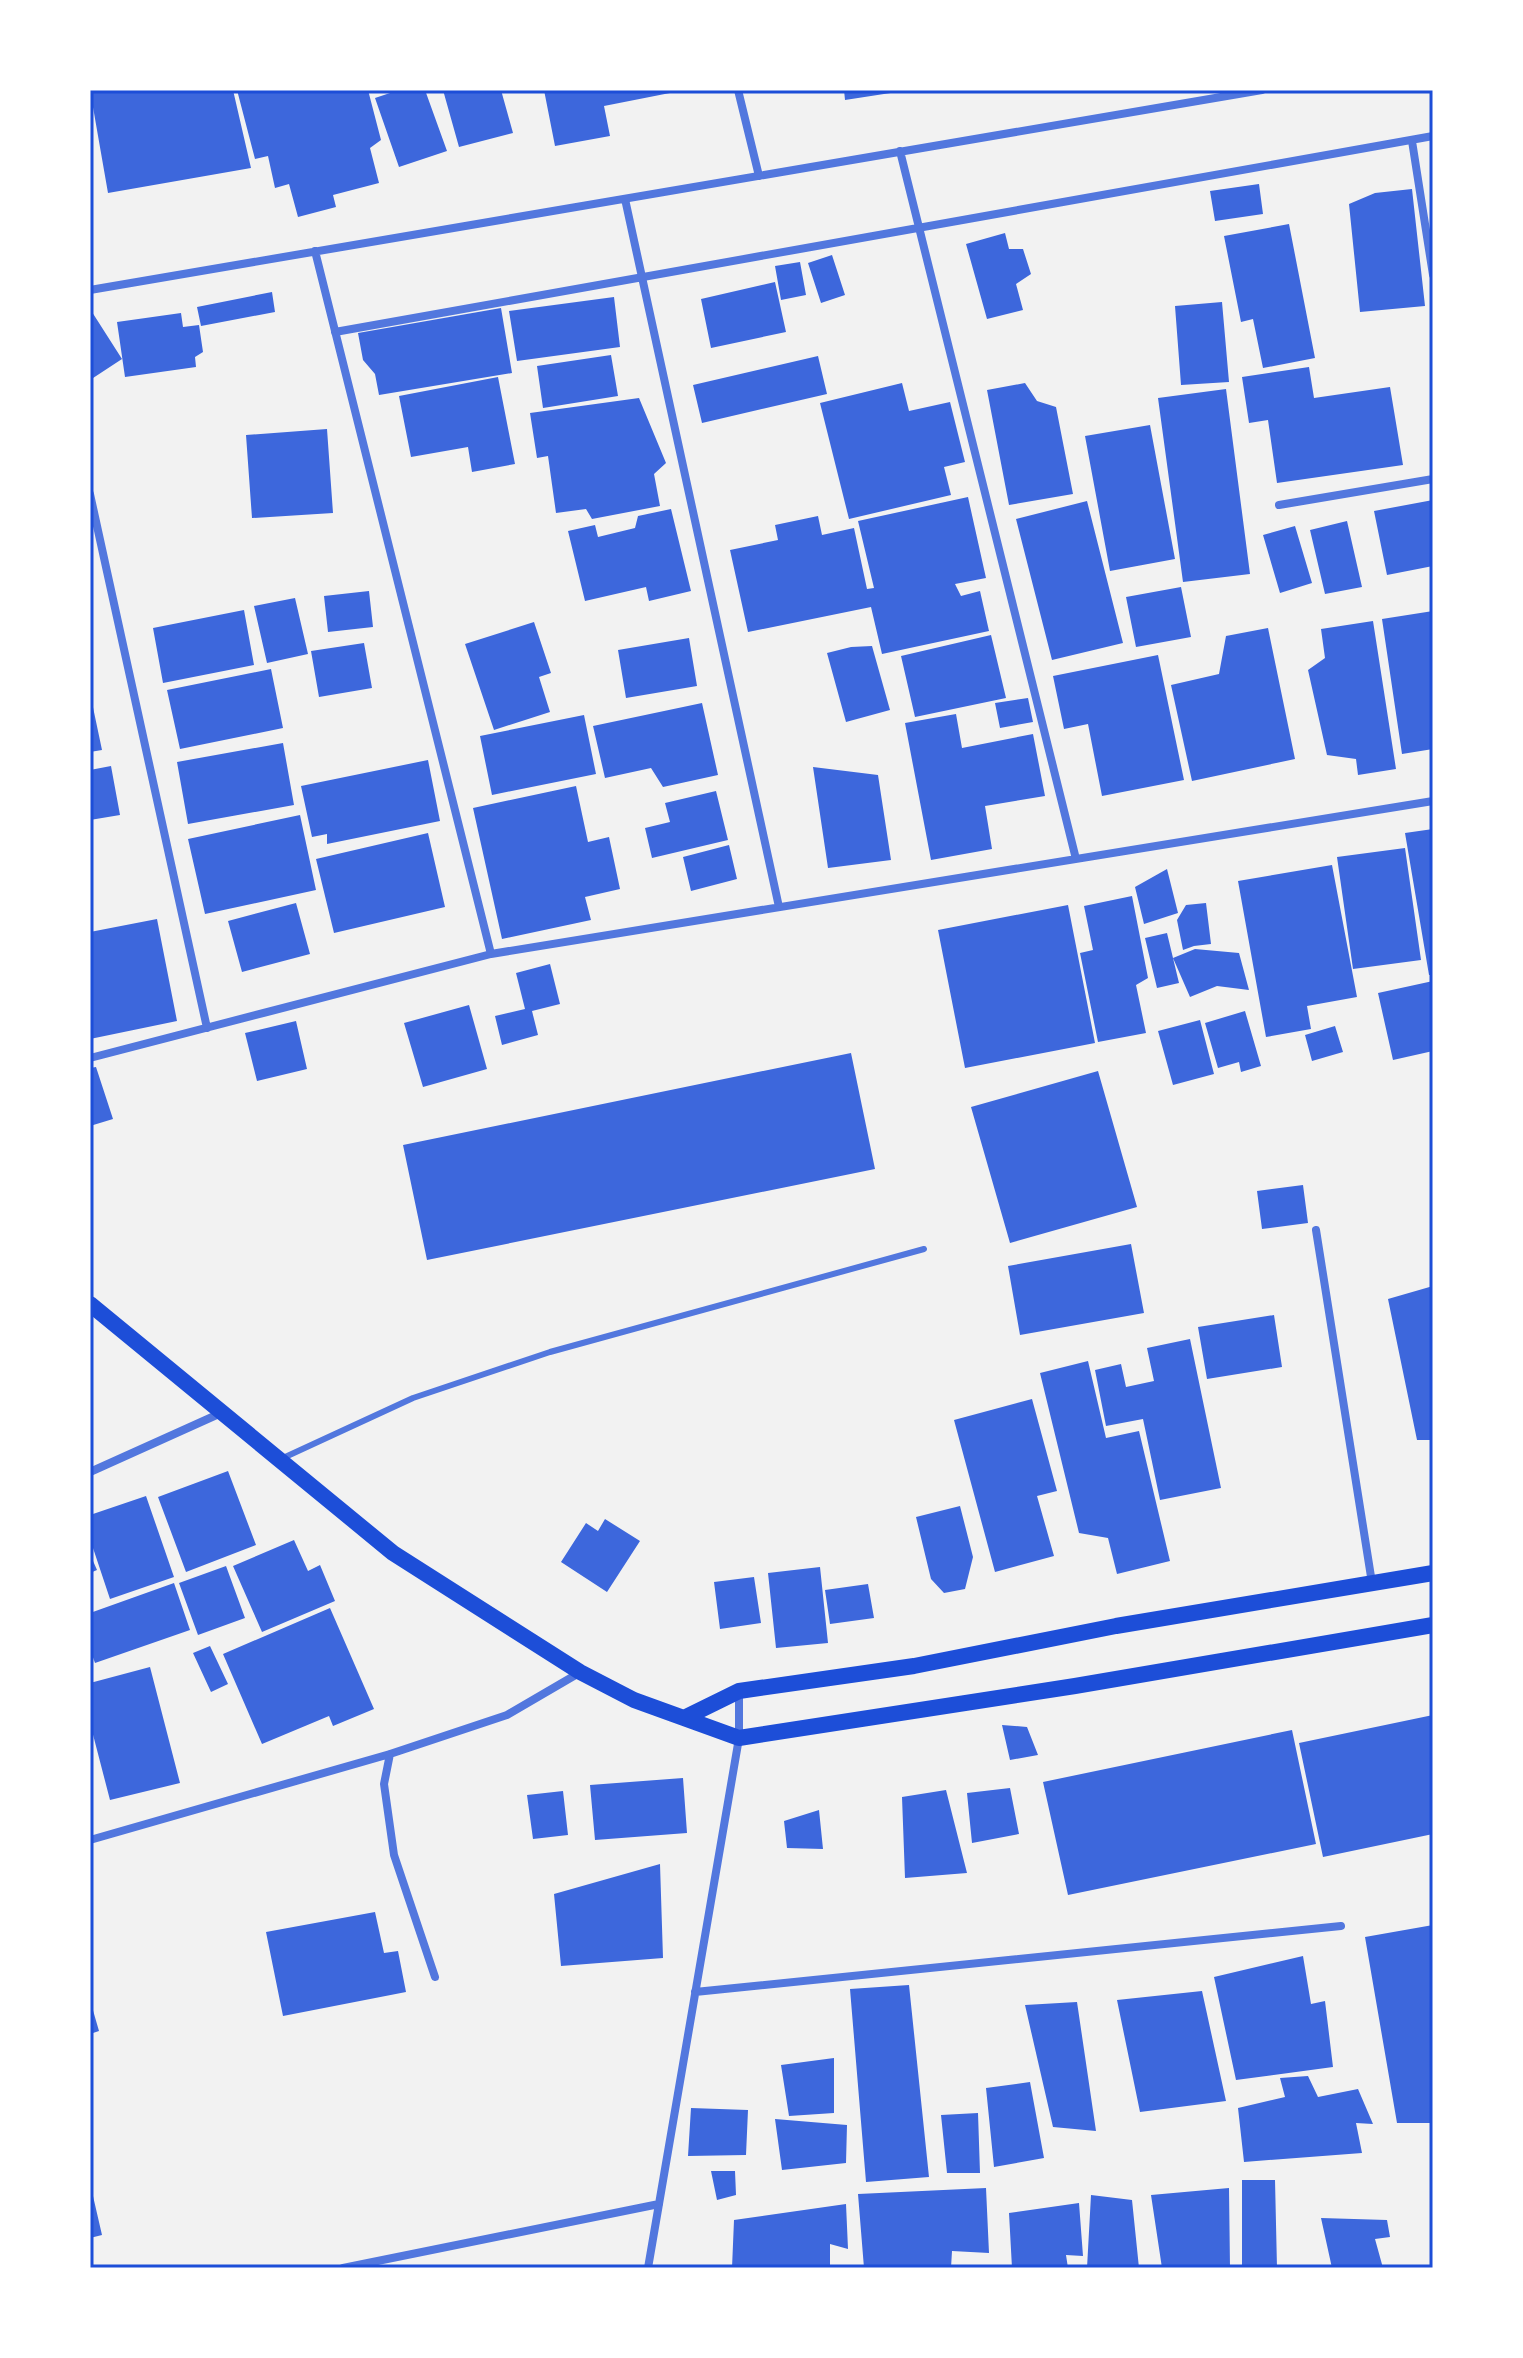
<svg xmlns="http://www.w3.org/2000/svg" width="1523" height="2358" viewBox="0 0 1523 2358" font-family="Merriweather,serif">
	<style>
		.building { fill: #3d67dc }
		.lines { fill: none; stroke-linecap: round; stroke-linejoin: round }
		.service { stroke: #5277de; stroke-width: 6 }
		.minor { stroke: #5277de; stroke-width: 8 }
		.secondary { stroke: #1d4ed8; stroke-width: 16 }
		.neatline { fill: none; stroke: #1d4ed8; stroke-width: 3 }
	</style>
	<rect width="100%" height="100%" fill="#f2f2f2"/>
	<path class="building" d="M90,90H233L251,168L108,193Z
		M237,90H368L381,140L370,148L379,183L333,195L336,207L298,217L289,184L275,188L268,156L255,159Z
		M399,90H425L447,151L399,167L375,98Z
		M443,90H501L513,133L459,147Z
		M544,90H679L680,91L604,106L610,136L555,146Z
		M844,90H897V92L845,100Z
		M1259,184L1263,214L1215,221L1210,191Z
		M1412,189L1425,306L1360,312L1349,204L1375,193Z
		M1289,224L1315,358L1263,368L1253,319L1241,322L1224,236Z
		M1005,233L1009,249H1023L1031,274L1016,284L1023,310L987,319L966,244Z
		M832,255L845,295L821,303L808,263Z
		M800,262L806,295L781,300L775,266Z
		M775,282L786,332L711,348L701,299Z
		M272,292L275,312L201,326L197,307Z
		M614,297L620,347L517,361L509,311Z
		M1222,302L1229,382L1181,385L1175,306Z
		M501,308L512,373L379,395L375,374L363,360L358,333Z
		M92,312L122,359L90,380V313Z
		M181,313L183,327L199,325L203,352L195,357L196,367L125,377L117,322Z
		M611,355L618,396L543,408L537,366Z
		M818,356L827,394L702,423L693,385Z
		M1309,367L1314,398L1390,387L1403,465L1277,483L1268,420L1249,423L1242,377Z
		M498,377L515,464L472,472L468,447L411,457L399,396Z
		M902,383L909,411L950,402L965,462L944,467L951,495L849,519L820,403Z
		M1025,383L1037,401L1056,407L1073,494L1009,505L987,390Z
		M1226,389L1250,574L1183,582L1158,398Z
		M639,398L666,463L654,474L660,506L592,519L586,509L556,513L548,456L537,458L530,413Z
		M1150,425L1175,559L1110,571L1085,436Z
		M327,429L333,513L252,518L246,435Z
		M968,497L986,578L955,584L961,596L980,591L989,631L882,654L871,607L748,632L730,550L778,540L775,525L818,516L822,535L854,528L867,589L874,588L858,521Z
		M1433,500V566L1387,575L1374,511Z
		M1087,501L1123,643L1052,660L1016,519Z
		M671,509L691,591L649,601L646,587L585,601L568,531L595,525L598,537L635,528L638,516Z
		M1347,521L1362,587L1325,594L1310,530Z
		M1295,526L1312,583L1280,593L1263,535Z
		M1181,587L1191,637L1136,647L1126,597Z
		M369,591L373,627L328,632L324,596Z
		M295,598L308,654L267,663L254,606Z
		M244,610L254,665L163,683L153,628Z
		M1433,611V749L1402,754L1382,619Z
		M1373,621L1396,769L1358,775L1356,759L1327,755L1308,670L1325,658L1321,629Z
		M534,622L551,673L539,677L550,712L494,730L465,644Z
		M1268,628L1295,759L1192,781L1171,685L1219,674L1226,636Z
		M991,635L1006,698L915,717L901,656Z
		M689,638L697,686L626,698L618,650Z
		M364,643L372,688L319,697L311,651Z
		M872,646L890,710L846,722L827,653L851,647Z
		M1158,655L1184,780L1102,796L1088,724L1064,729L1053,676Z
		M271,669L283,728L180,749L167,690Z
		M90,693L102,750L90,752Z
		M1028,698L1033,722L1000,728L995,703Z
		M702,703L718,775L663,787L651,768L605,778L593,726Z
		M956,714L962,748L1033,734L1045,796L985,806L992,849L931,860L905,723Z
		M584,715L596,774L492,795L480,736Z
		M283,743L294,805L188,824L177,762Z
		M428,760L440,821L327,844V834L312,837L301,786Z
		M111,766L120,815L90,820V770Z
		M813,767L878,775L891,860L828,868Z
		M576,786L588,842L609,837L620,889L585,897L591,920L502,939L473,808Z
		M716,791L728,840L652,858L645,828L670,822L665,803Z
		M300,815L316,890L205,914L188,839Z
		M1433,829V975H1429L1405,833Z
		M428,833L445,907L334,933L316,859Z
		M729,845L737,879L691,891L683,857Z
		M1405,848L1421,960L1353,969L1337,857Z
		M1332,865L1357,997L1307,1006L1311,1029L1266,1037L1238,881Z
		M1167,869L1178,913L1144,924L1135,887Z
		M1132,896L1148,978L1136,985L1146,1033L1098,1042L1080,953L1093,950L1084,906Z
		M296,903L310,954L242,972L228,921Z
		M1206,903L1211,944L1194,946L1183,950L1177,920L1186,905Z
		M1068,905L1095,1043L965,1068L938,930Z
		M157,919L177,1021L90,1039V932Z
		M1167,933L1179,983L1157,988L1145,938Z
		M1195,949L1239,953L1249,990L1217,986L1190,997L1173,958Z
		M550,964L560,1004L532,1011L538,1035L502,1045L495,1016L525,1009L516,973Z
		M1433,981V1051L1393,1060L1378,993Z
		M469,1005L487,1069L423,1087L404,1023Z
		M1245,1011L1261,1066L1241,1072L1239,1062L1218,1068L1205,1023Z
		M1200,1020L1214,1074L1173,1085L1158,1031Z
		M296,1021L307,1069L257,1081L245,1033Z
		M1335,1026L1343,1052L1312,1061L1305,1035Z
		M851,1053L875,1169L427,1260L403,1145Z
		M96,1067L113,1119L90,1126V1068Z
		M1098,1071L1137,1207L1010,1243L971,1107Z
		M1303,1185L1308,1223L1262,1229L1257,1191Z
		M1131,1244L1144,1313L1020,1335L1008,1266Z
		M1433,1286V1440H1417L1388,1299Z
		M1274,1315L1282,1367L1207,1379L1198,1327Z
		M1190,1339L1221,1488L1160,1500L1143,1419L1106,1426L1095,1370L1121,1364L1126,1387L1154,1381L1147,1348Z
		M1088,1361L1106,1438L1139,1431L1170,1561L1117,1574L1108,1538L1079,1533L1040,1373Z
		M1032,1399L1057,1491L1037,1496L1054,1556L995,1572L954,1420Z
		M228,1471L256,1545L186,1572L158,1497Z
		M146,1496L174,1577L110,1599L90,1539V1515Z
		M960,1506L973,1557L965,1589L944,1593L931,1579L916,1517Z
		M605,1519L640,1541L607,1592L561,1562L586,1523L598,1531Z
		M294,1540L308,1571L320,1565L335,1601L262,1632L233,1566Z
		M90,1554L97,1570L90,1573Z
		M226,1566L245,1618L198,1635L179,1583Z
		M820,1567L828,1643L776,1648L768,1573Z
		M754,1577L761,1623L720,1629L714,1582Z
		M174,1583L190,1630L95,1663L90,1649V1613Z
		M868,1584L874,1618L830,1624L825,1590Z
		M330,1608L374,1709L333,1726L329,1716L262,1744L223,1654Z
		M210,1646L228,1684L211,1692L193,1653Z
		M150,1667L180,1783L110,1800L90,1723V1683Z
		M1433,1715V1834L1323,1857L1299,1743Z
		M1002,1725L1027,1727L1038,1755L1010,1760Z
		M1292,1730L1316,1844L1068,1895L1043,1782Z
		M683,1778L687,1833L595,1840L590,1785Z
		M1010,1788L1019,1834L972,1843L967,1793Z
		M946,1790L967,1873L905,1878L902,1797Z
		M563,1791L568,1835L533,1839L527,1795Z
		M819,1810L823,1849L787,1848L784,1821Z
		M660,1864L663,1958L561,1966L554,1894Z
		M375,1912L384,1953L398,1951L406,1992L283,2016L266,1932Z
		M1433,1925V2123H1397L1365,1937Z
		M1303,1956L1311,2004L1325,2001L1333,2067L1236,2080L1214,1977Z
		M909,1985L929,2177L866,2182L850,1989Z
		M1202,1991L1226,2101L1140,2112L1117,2000Z
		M90,2000L99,2031L90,2034Z
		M1077,2002L1096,2131L1053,2127L1025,2005Z
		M834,2058V2113L789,2116L781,2065Z
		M1308,2076L1318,2097L1358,2089L1373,2124L1356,2123L1362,2153L1244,2162L1238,2108L1285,2097L1280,2078Z
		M1030,2082L1044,2158L994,2167L986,2088Z
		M691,2108L748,2110L746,2155L688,2156Z
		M978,2113L980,2173H947L941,2115Z
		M775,2119L847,2125L846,2163L782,2170Z
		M711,2171H735L736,2195L717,2200Z
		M1242,2180H1275L1277,2268H1242Z
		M90,2183L102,2235L90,2238Z
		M986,2188L989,2253L952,2251L951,2268H864L858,2194Z
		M1229,2188L1230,2268H1162L1151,2195Z
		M1091,2195L1132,2200L1139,2268H1087Z
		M1079,2203L1083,2256L1066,2255L1068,2268H1012L1009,2213Z
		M846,2204L848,2249L830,2244V2268H732L734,2220Z
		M1321,2218L1387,2220L1390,2237L1375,2239L1383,2268H1332Z"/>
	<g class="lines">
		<path class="service" d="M283,1458L413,1398L550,1352L924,1249"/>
		<path class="minor" d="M738,90L759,176
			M1412,141L1433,275
			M900,151L1076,859
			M625,199L779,907
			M315,251L491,954
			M90,290L1262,90
			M335,332L1433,136
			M90,494L207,1028
			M1279,505L1433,479
			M90,1058L491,954L1433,801
			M1316,1230L1372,1583
			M90,1472L221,1413
			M390,1754L384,1784L394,1855L435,1977
			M90,1840L390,1754L507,1715L579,1673
			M695,1992L1341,1926
			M343,2268L659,2204
			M648,2268L739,1738V1692"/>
		<path class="secondary" d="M90,1304L393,1553L580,1672L634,1700L739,1738L1075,1686L1433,1625
			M684,1718L739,1691L914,1666L1116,1626L1433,1573"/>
	</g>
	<rect width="1523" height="2358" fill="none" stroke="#ffffff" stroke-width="184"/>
	<rect x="92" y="92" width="1339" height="2174" class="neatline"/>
</svg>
